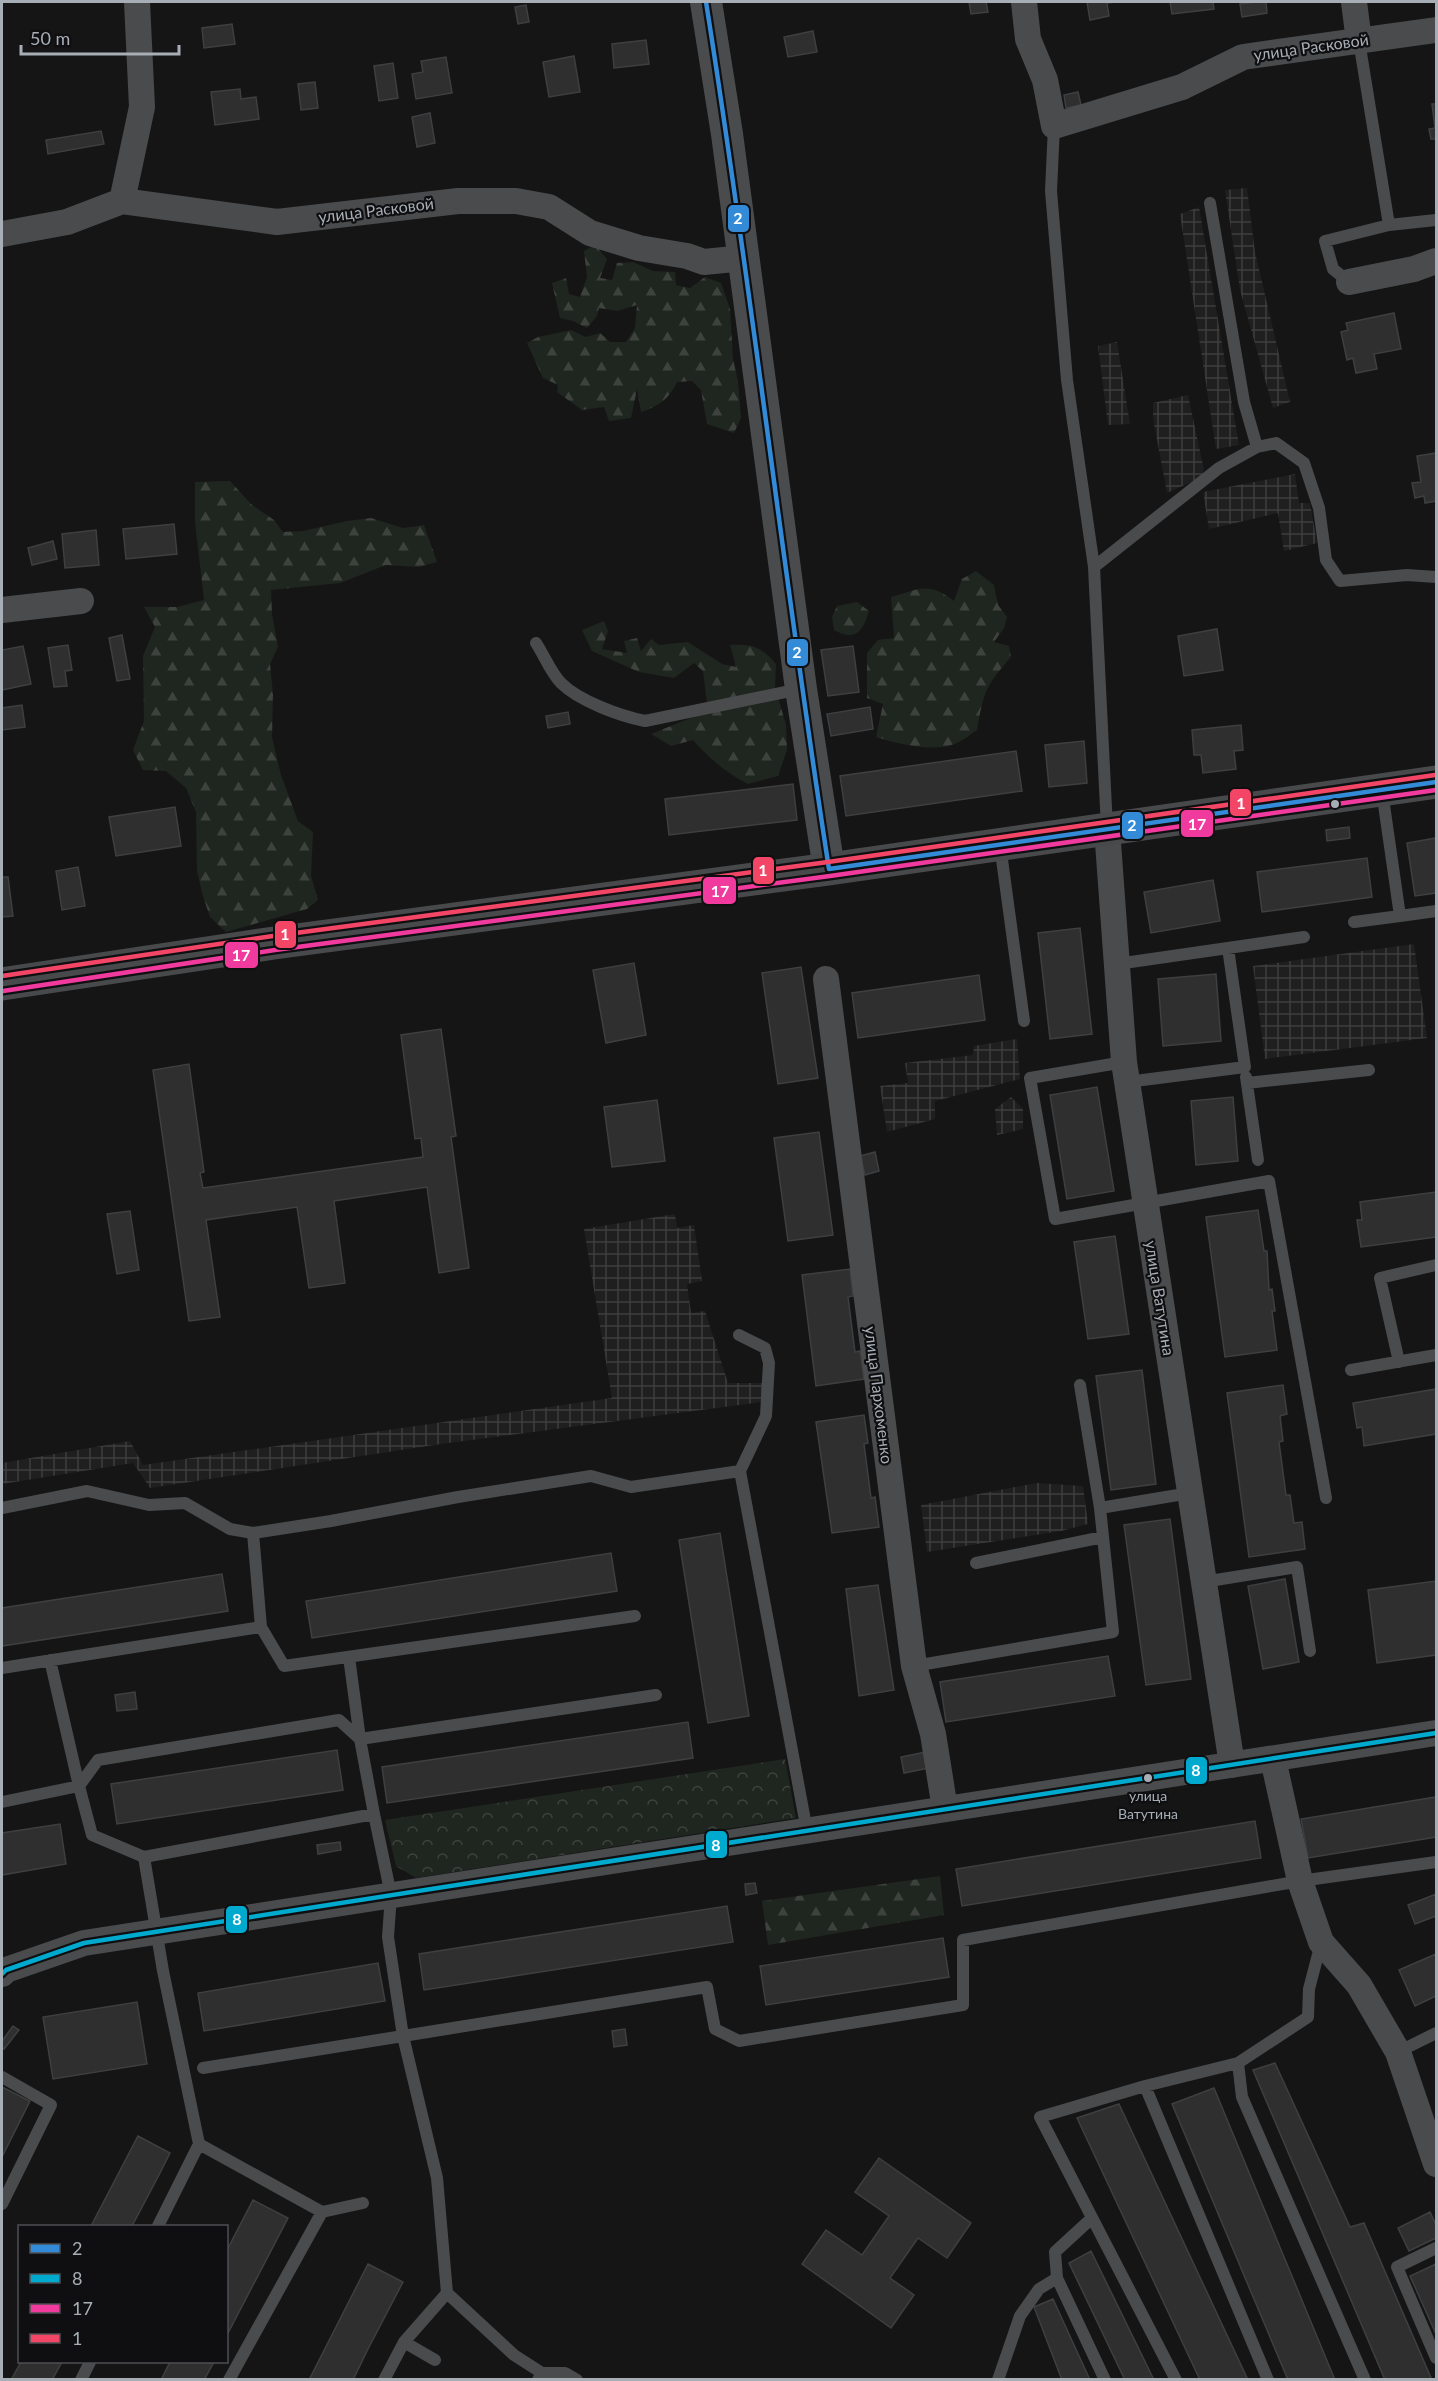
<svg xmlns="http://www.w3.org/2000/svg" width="1438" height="2381" viewBox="0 0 1438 2381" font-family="Lato,sans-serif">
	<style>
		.industrial { fill: url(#industrial-grid) }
		.forest { fill: url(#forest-firs) }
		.park { fill: url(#park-crowns) }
		.building { fill: #2f2f30; stroke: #3d3f41; stroke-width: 1.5 }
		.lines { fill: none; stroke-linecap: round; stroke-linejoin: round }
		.service { stroke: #494b4d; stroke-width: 12 }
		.minor { stroke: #494b4d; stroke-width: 26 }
		.tertiary { stroke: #494b4d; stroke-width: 32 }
		.secondary { stroke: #48494b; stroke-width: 33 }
		.bus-1-casing { stroke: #0f0f11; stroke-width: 9 }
		.bus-2-casing { stroke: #0f0f11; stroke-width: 9 }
		.bus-3-casing { stroke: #0f0f11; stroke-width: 9 }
		.bus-4-casing { stroke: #0f0f11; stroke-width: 9 }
		.bus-1 { stroke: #338bd7; stroke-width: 4.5 }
		.bus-2 { stroke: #00a9ce; stroke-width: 4.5 }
		.bus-3 { stroke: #f13a9d; stroke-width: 4.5 }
		.bus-4 { stroke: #f34667; stroke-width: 4.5 }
		.bus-dot { fill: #a7aeb5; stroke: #0f0f11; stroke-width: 2 }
		.labels { text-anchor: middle; stroke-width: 4.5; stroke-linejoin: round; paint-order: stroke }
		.bus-label { font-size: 14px; fill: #a7aeb5; stroke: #0f0f11 }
		.street-label { font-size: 16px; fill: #a7aeb5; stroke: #0f0f11 }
		.line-badge { stroke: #0f0f11; stroke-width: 2 }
		.badge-label { font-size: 16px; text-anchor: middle; font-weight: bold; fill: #fff }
	</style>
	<defs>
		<pattern id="industrial-grid" width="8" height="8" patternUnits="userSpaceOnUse" patternTransform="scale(1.5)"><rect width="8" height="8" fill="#1f1f20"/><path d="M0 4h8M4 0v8" fill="none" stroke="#3d3d3e"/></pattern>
		<pattern id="forest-firs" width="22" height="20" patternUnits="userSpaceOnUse" patternTransform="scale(1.5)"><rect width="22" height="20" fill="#1f251f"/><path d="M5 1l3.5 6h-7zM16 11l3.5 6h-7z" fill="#3d423d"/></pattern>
		<pattern id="park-crowns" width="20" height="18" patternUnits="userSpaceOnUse" patternTransform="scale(1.5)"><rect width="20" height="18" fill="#1f251f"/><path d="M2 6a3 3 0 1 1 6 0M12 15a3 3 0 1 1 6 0" fill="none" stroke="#3d423d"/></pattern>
	</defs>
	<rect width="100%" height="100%" fill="#151515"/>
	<path class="industrial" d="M1247,188L1255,252L1290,402L1273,408L1240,290L1225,190Z
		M1199,207L1239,445L1216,449L1180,214Z
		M1117,342L1130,424L1108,425L1098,346Z
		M1188,395L1204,470L1202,477L1167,493L1153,418V403Z
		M1295,474L1299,503H1310L1317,543L1284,551L1278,513L1209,529L1203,492Z
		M1414,944L1427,1038L1265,1059L1253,966Z
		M1017,1039L1020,1079L935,1101V1119L887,1132L880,1086L908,1083L905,1063L973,1055L974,1046Z
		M1011,1097L1023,1109V1129L997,1135L995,1109Z
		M675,1214L677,1228L694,1225L702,1281L687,1284L691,1313L705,1311L728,1383H762V1402L441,1444L150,1488L133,1463L2,1484V1463L130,1441L143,1465L612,1398L584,1229Z
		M1037,1483L1083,1486L1088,1524L1061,1531L927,1552L921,1505Z"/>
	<path class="forest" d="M595,245L607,259L600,278L612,280L617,263L633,262L653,271L675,272L676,285L690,288L705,277L721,283L730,309L733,359L738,381L741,418L734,433L707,424L701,390L692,381L677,382C669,399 659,406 641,412L637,389L631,418L609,421L604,407L582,410L557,392L558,385L543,378L527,343L538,337L571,330L586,337L600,333L610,342H626L635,328L637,305L617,311L599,308L597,316L587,328L573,321L560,318L552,283L566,278L569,294L580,297L587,277L584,251Z
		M230,481L252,505L274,520L283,532L303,531L347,521L371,518L403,528L424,525L437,562L419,567L386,565L340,583L271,590L272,614L278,647L270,664L273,694L272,737L281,775L298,821L313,832L311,876L318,900L307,909L226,932L210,917L202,893L197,870L196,812L186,788L166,771L143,770L133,750L144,721L143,656L155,627L144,607H177L204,600L195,522V482Z
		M976,571L994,585L998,605L1007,617L1004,628L994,642L1009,646L1011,657C985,687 984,691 977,730C971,734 964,740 957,743C935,753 898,744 876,737L883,704L867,698V653L878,640L894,638L891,597C919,589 929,581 954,601L962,579Z
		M857,602L869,611C863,631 856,642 834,630L832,617L837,606Z
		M604,621L608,631L602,649L627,653L624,641L637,638L641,651L651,639L659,645L688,642L722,664L736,667L730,645C752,644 762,647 776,664L775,687L786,725L787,750L778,776L748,784C726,773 709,758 693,740L671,746L651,734L708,711L703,671L694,663L674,678L639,672L592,651L582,630Z
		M940,1876L944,1915L768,1945L762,1901Z"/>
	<path class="park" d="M785,1759L796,1818L416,1878L396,1866L385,1820Z"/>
	<path class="building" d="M969,2H986L988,12L971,14Z
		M1087,2H1115L1107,3L1109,16L1090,20Z
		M1170,2H1213L1214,9L1172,14Z
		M1256,2H1266L1267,13L1242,17L1240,4Z
		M526,5L529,22L518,24L515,7Z
		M232,24L235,44L204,48L202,28Z
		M813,31L817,52L788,57L784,37Z
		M646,40L649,64L614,68L612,44Z
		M574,56L580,92L549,97L543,62Z
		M446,57L452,93L416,99L412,74L423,72L421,61Z
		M393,63L398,98L379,101L374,66Z
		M315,82L318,108L301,110L298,84Z
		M240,89L241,99L256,97L259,119L215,125L211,92Z
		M1078,92L1081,105L1066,108L1064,95Z
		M1432,104H1436V139H1431L1429,129L1435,128Z
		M430,113L435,143L417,147L412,117Z
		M101,131L104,144L48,154L46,140Z
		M1394,313L1401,349L1374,354L1377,369L1356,373L1353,358L1347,360L1341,332L1348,330L1346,323Z
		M1436,453V501L1425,503L1424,496L1415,498L1412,483L1421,482L1417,456Z
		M174,524L177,554L126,559L123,529Z
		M96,530L99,565L65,568L62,534Z
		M53,541L57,559L32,565L28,548Z
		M1217,629L1223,670L1184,676L1178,636Z
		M122,635L130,679L117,681L109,638Z
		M68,645L72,670L65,671L67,686L54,687L48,648Z
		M23,646L31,684L2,690V650Z
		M853,646L859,692L828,696L821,650Z
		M22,705L25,727L2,730V708Z
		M870,707L873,729L831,736L827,714Z
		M568,712L570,724L548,728L546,716Z
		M1241,725L1243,750L1234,751L1236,769L1203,773L1201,755H1194L1192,730Z
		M1084,741L1087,783L1049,787L1045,745Z
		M1016,751L1022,791L846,816L840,776Z
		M793,784L797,820L669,835L665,799Z
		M175,807L181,846L116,856L109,817Z
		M1349,827L1350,838L1327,841L1326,830Z
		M1436,838V893L1415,896L1407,843Z
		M1367,858L1372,897L1262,912L1257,872Z
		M78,867L85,906L62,910L56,871Z
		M2,877H8L13,916L2,917Z
		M1213,880L1220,921L1151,933L1144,892Z
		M1080,928L1092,1034L1050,1039L1038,933Z
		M634,963L646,1035L606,1043L593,970Z
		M801,967L818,1078L778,1084L762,973Z
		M1216,974L1221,1041L1163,1046L1158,979Z
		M979,975L985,1020L858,1038L852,993Z
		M441,1029L456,1136L451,1137L469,1268L439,1273L427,1187L334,1201L345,1283L309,1288L297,1207L206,1220L220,1317L189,1321L153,1070L189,1064L204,1172L200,1173L203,1188L423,1157L421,1138L415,1139L401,1035Z
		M1097,1087L1114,1191L1067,1199L1050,1095Z
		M1233,1097L1238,1161L1196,1165L1191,1101Z
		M657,1100L665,1161L612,1167L604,1107Z
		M819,1132L833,1235L788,1241L774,1138Z
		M875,1152L879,1171L865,1175L860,1156Z
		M1436,1192V1237L1361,1247L1357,1220H1362L1360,1202Z
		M1258,1210L1264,1251H1267L1269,1290L1272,1289L1275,1311H1272L1277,1350L1225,1357L1206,1217Z
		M130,1211L139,1270L117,1274L107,1214Z
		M1115,1236L1129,1334L1088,1339L1074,1242Z
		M850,1269L853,1296L848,1297L855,1352L860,1351L864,1379L816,1386L802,1275Z
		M1142,1370L1156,1484L1111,1490L1096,1376Z
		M1283,1385L1287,1414L1280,1416L1283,1441L1279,1442L1286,1495H1290L1294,1523L1302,1522L1305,1549L1249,1557L1227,1393Z
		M1436,1389V1434L1364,1446L1362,1427L1357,1428L1353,1403Z
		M864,1415L868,1443L864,1444L871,1498L875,1497L879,1527L832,1533L816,1422Z
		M1170,1519L1191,1679L1146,1685L1124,1525Z
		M720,1533L749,1716L708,1723L679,1540Z
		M611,1553L617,1591L312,1638L306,1601Z
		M222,1574L228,1611L2,1646V1608Z
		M1285,1579L1299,1662L1263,1669L1248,1586Z
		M1436,1581V1655L1377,1663L1368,1590Z
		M878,1585L894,1690L859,1696L846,1589Z
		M1108,1656L1115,1696L946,1722L940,1682Z
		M135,1692L137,1709L117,1711L115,1695Z
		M688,1722L693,1758L387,1803L382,1767Z
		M337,1750L343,1790L117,1824L111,1784Z
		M926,1752L929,1768L904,1773L901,1757Z
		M1436,1797V1837L1308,1858L1301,1819Z
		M1255,1821L1261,1858L962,1906L956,1869Z
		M60,1824L66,1864L2,1875V1833Z
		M340,1842L341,1850L318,1854L317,1845Z
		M755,1883L757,1893L746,1895L745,1884Z
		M1436,1894V1916L1415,1924L1408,1905Z
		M727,1906L733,1942L424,1990L419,1954Z
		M943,1938L949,1977L766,2005L760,1966Z
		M1436,1954V1996L1415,2006L1399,1970Z
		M378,1963L385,2001L204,2031L198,1993Z
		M137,2002L147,2064L53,2079L43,2017Z
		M13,2026L19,2030L4,2049L2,2047V2041Z
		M625,2029L627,2045L614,2047L612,2031Z
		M1275,2063L1350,2227L1364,2223L1432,2380H1385L1253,2070Z
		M2,2087L30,2101L2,2157Z
		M1214,2088L1335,2380H1288L1172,2104Z
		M1119,2104L1248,2380H1200L1077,2118Z
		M138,2136L170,2153L159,2175L132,2226H91Z
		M879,2158L971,2223L947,2258L918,2238L890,2278L914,2295L891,2328L802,2264L826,2230L862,2255L889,2216L855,2192Z
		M253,2200L288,2218L226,2337V2252Z
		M1430,2212L1436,2225V2238L1409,2251L1398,2228Z
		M1091,2251L1154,2380H1125L1069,2263Z
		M368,2264L403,2282L368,2349L353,2380H309Z
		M1436,2264V2334L1410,2276Z
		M1053,2299L1090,2380H1062L1034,2307Z
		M21,2362H62L52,2380H11Z
		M170,2362H214L204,2380H161Z"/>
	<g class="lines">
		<path class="service" d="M1359,41L1389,225
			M1054,126L1051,191L1067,380L1094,567L1107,828
			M1349,282L1333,269L1325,241L1389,225L1436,220
			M1257,447L1276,443L1304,463L1319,508L1326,560L1340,581L1407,575L1436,577
			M1094,567L1219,468L1257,447L1244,402L1210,203
			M536,643C544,655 551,673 561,683C579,701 620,716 645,721L800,689
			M1000,845L1024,1021
			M1400,916L1436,911
			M1354,922L1400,916L1382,791
			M1117,964L1304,937
			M1124,1062L1030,1078L1055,1219L1269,1181L1326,1498
			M1246,1077L1258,1160
			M1127,1082L1245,1067L1228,948
			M1247,1083L1369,1070
			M1399,1362L1380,1278L1436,1265
			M1351,1370L1436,1355
			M740,1471L807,1831
			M2,1508L87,1491L149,1505L185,1503L230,1529L253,1533
			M1100,1508L1190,1493
			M976,1563L1103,1537
			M1203,1582L1297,1567L1310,1651
			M261,1627L253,1533L331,1521L458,1497L591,1476L631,1487L740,1471L766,1416L769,1363L765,1348L739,1335
			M349,1657L360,1739
			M50,1660L79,1786
			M914,1666L1113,1632L1100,1508L1080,1385
			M2,1668L261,1627L284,1666L635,1616
			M79,1786L98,1760L339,1720L360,1739
			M2,1802L79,1786L92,1835L144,1857
			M374,1814L360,1739L656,1695
			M1398,2052L1436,2033
			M1238,2063L1242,2097L1365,2380
			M203,2068L403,2036L388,1937L391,1895L374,1814L144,1857L163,1971L199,2144L322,2212
			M2,2077L51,2105L2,2204
			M1145,2086L1268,2380
			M1092,2218L1055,2252L1057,2278L1105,2380
			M158,2226L199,2144
			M1436,2248L1397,2267L1436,2358
			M404,2342L447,2293
			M542,2373H565L577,2380
			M81,2380L90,2362
			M229,2380L322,2212L363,2203
			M384,2380L404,2342L435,2360
			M538,2380L542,2373L514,2355L447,2293L437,2178L403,2036L707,1987L715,2029L739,2041L963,2005V1940L1300,1881L1436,1862
			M998,2380L1020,2316L1039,2289L1057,2278
			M1176,2380L1040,2117L1145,2086L1238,2063L1308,2017L1309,1989L1321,1943"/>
		<path class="minor" d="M1024,2L1028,39L1045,80L1054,126L1182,87L1243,57L1436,30
			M1354,2L1359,41
			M122,201L142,107L137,2
			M2,234L67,222L122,201L277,222L458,201H516L549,207L590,233L639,248L687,256L704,262L744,258
			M1349,282L1414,269L1436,261
			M2,610L81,601
			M1107,829L1124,1062L1232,1765
			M826,979L914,1666L933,1734L945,1809
			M1273,1759L1300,1881L1321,1942L1359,1985L1398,2052L1436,2164
			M2,1974L6,1970L84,1943L1436,1733"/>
		<path class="tertiary" d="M706,2L727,134L801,689L829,869"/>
		<path class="secondary" d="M2,984L274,943L829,869L1436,782"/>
		<g class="bus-1-casing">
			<path id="bus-1" d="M706,2C752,290 784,581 829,869
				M829,869L1436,782"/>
		</g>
		<g class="bus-2-casing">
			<path id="bus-2" d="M2,1974L6,1970L84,1943L1436,1733"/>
		</g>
		<g class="bus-3-casing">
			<path id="bus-3" d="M3,991L275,950L830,876L1436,790"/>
		</g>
		<g class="bus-4-casing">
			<path id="bus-4" d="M2,976L273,936L828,862L1435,775"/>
		</g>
		<use href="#bus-1" class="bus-1"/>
		<use href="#bus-2" class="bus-2"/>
		<use href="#bus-3" class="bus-3"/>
		<use href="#bus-4" class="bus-4"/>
	</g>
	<g class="bus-dot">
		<circle cx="1335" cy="804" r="5"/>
		<circle cx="1148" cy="1778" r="5"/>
	</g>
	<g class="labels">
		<g class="bus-label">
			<text x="1148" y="1801">улица<tspan x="1148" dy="18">Ватутина</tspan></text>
		</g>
		<g class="street-label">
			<text transform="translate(1311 47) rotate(-8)" y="6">улица Расковой</text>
			<text transform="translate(376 210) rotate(-7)" y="6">улица Расковой</text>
			<text transform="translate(1160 1298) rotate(81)" y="6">улица Ватутина</text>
			<text transform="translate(879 1395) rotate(83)" y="6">улица Пархоменко</text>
		</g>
	</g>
	<g class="line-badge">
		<rect x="727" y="204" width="23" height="29" rx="6" fill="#338bd7"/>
		<rect x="786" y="638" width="23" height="29" rx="6" fill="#338bd7"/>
		<rect x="1229" y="788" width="23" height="29" rx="6" fill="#f34667"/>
		<rect x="1180" y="809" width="34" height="29" rx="6" fill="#f13a9d"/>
		<rect x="1121" y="811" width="23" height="29" rx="6" fill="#338bd7"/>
		<rect x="752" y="856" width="23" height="29" rx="6" fill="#f34667"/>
		<rect x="702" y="876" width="35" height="29" rx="6" fill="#f13a9d"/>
		<rect x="274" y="920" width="23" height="29" rx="6" fill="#f34667"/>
		<rect x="224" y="941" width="35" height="28" rx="6" fill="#f13a9d"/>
		<rect x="1185" y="1756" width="23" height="29" rx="6" fill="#00a9ce"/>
		<rect x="705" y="1830" width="23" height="29" rx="6" fill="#00a9ce"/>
		<rect x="225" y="1905" width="23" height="29" rx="6" fill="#00a9ce"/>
	</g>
	<g class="badge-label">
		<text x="738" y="224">2</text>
		<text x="797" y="658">2</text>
		<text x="1241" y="809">1</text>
		<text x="1197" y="830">17</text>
		<text x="1132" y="831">2</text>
		<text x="763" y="876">1</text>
		<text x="720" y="897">17</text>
		<text x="285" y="940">1</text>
		<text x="241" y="961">17</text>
		<text x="1196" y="1776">8</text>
		<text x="716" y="1851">8</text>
		<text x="237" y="1925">8</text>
	</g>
	<rect width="1438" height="2381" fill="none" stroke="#a7aeb5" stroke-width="6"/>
	<rect x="18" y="2225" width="210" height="138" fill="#0f0f11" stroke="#4c4f53" stroke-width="1.5"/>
	<rect x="30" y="2244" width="30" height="9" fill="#338bd7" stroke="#4c4f53" stroke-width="1.5"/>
	<text x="72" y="2255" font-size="18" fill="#a7aeb5">2</text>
	<rect x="30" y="2274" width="30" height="9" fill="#00a9ce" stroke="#4c4f53" stroke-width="1.5"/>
	<text x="72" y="2285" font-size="18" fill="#a7aeb5">8</text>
	<rect x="30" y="2304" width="30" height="9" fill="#f13a9d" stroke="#4c4f53" stroke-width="1.5"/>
	<text x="72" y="2315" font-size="18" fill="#a7aeb5">17</text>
	<rect x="30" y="2334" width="30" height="9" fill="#f34667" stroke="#4c4f53" stroke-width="1.5"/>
	<text x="72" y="2345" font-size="18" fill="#a7aeb5">1</text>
	<path d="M21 45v9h158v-9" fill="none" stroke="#a7aeb5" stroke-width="3"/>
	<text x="30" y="45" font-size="18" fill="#a7aeb5" stroke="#0f0f11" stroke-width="4.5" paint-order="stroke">50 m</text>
</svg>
